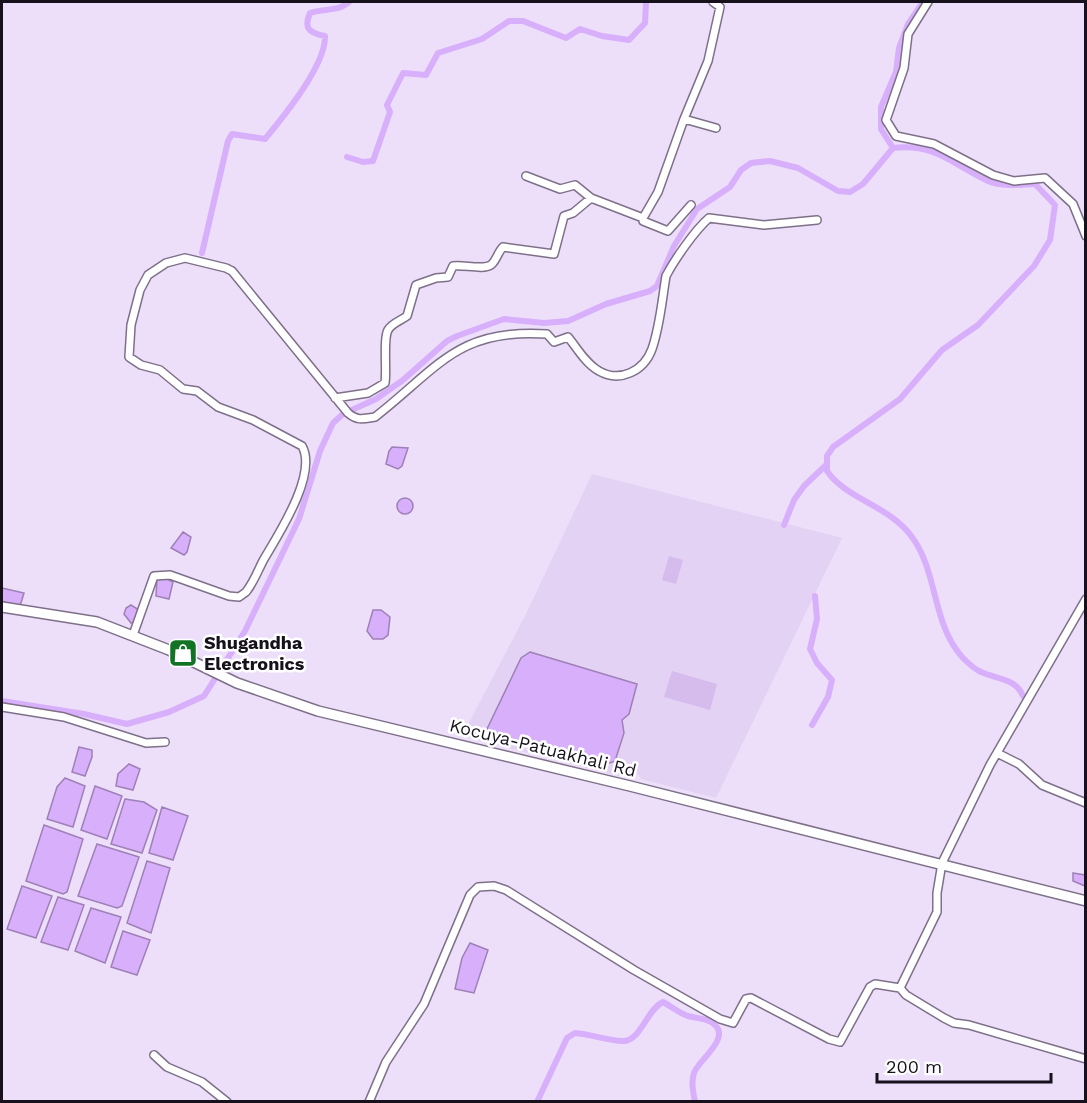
<svg xmlns="http://www.w3.org/2000/svg" width="1087" height="1103" viewBox="0 0 1087 1103" font-family="'Work Sans',sans-serif">
	<style>
		.built { fill: #e3d2f3 }
		.green { fill: #d6bbed }
		.water { fill: #d8affa; stroke: #9e80b7; stroke-width: 1.5 }
		.lines { fill: none; stroke-linecap: round; stroke-linejoin: round }
		.canal { stroke: #d8affa; stroke-width: 6 }
		.minor-casing { stroke: #7d7088; stroke-width: 10 }
		.secondary-casing { stroke: #7d7088; stroke-width: 12 }
		.minor { stroke: #fff; stroke-width: 7 }
		.secondary { stroke: #fff; stroke-width: 9 }
		.labels { text-anchor: middle; stroke-width: 5; stroke-linejoin: round; paint-order: stroke }
		.poi-label { font-size: 18px; font-weight: bold; fill: #16111a; stroke: #fff; text-anchor: start }
		.street-label { font-size: 18px; fill: #16111a; stroke: #fff }
	</style>
	<rect width="100%" height="100%" fill="#eddffa"/>
	<path class="built" d="M592,474L842,538L716,798L641,779L637,773L624,770L619,776L462,736L526,614Z"/>
	<path class="green" d="M669,556L683,560L676,584L662,580Z
		M672,671L717,684L710,710L664,697Z"/>
	<path class="water" d="M392,447L408,448L402,466L398,469L386,464L389,451Z
		M397 506a8 8 0 1 1 16 0a8 8 0 1 1-16 0Z
		M183,532L191,537L187,552L184,555L171,548Z
		M161,576L173,582L169,599L156,596L157,579Z
		M2,588L24,593L20,606L2,602Z
		M131,605L139,610L134,622L131,623L124,614L126,608Z
		M373,610H381L390,617L388,635L383,639H373L367,631Z
		M530,652L637,684L629,714L622,720L624,733L615,761L610,763L489,733L487,729L521,658Z
		M79,747L92,750V757L85,776L72,772Z
		M129,764L140,769L133,790L116,786L118,774Z
		M65,778L85,786L73,827L47,819L57,787Z
		M95,786L122,796L107,839L81,830Z
		M125,799L144,802L157,810L142,853L111,844Z
		M162,807L188,816L173,860L149,853Z
		M44,825L83,839L67,892L63,894L26,881Z
		M97,844L139,857L122,906L117,908L78,896Z
		M147,861L170,868L151,933L127,923Z
		M1073,873L1085,875V886L1073,881Z
		M22,886L52,896L36,938L7,929Z
		M58,897L84,905L68,950L41,942Z
		M91,908L121,917L105,963L75,951Z
		M123,931L150,940L137,975L111,967Z
		M470,943L488,950L474,993L455,989L462,958Z"/>
	<g class="lines">
		<path class="canal" d="M893,148L881,129V107L896,72L899,48L908,24L923,2
			M347,157L363,162L373,161L390,112L387,105L403,73L426,75L438,53L482,39L509,21H523L566,38L580,29L602,36L629,40L645,23L646,2
			M202,253L228,141L232,134L265,139C284,116 326,65 325,36C310,33 303,29 310,13C323,8 339,12 349,2
			M784,525L794,500L804,486L826,465
			M2,701L84,714L127,724L169,712L204,696L245,631L299,519L320,451L333,423L343,414L376,399L403,380L447,341L457,336L504,319L544,323L568,321L606,304L650,291L657,286L674,246L697,209L730,187L741,170L751,163L770,161L798,168L838,191L850,192L863,184L893,148C936,143 953,165 988,181C1002,187 1020,185 1035,184L1055,205L1050,240L1034,266L978,325L942,350L900,399L833,447L827,456V471C847,500 889,505 912,537C938,572 932,625 963,658C968,663 974,669 981,672C996,679 1016,678 1023,696
			M812,725L828,697L832,680L817,663L810,649L817,619L815,596
			M537,1102L567,1038L575,1033C591,1034 607,1041 623,1041C641,1041 647,1009 663,1002C671,1006 679,1013 688,1016C695,1018 704,1018 711,1022C735,1036 698,1060 694,1073C691,1082 693,1092 695,1102"/>
		<g class="minor-casing">
			<path id="minor" d="M928,2L908,34L904,68L886,120L896,136L934,144L993,175L1014,181L1045,178L1073,204L1086,236
				M684,119L708,61L720,7L713,2
				M526,176L560,189L575,185L591,198L643,218V221L668,231L691,205
				M643,218L658,192L684,119L716,128
				M335,398L368,393L385,383C387,370 383,339 388,330C392,323 400,321 407,316L416,285L436,278L448,277L453,266C463,264 485,271 492,264C497,259 498,252 503,247L554,254L564,216L573,213L591,198
				M133,635L154,576L170,575L229,596L239,597L246,592C254,582 258,570 264,559C278,535 318,474 302,446L253,420L218,407L197,391L183,389L160,370L141,365L129,357L131,325L140,290L148,275L166,263L185,258L226,268L232,271L348,413C357,421 363,419 375,417C439,367 458,328 547,334L554,342L568,337C577,348 586,364 599,371C620,383 644,371 652,349C660,326 662,300 666,276C675,259 695,230 709,218L764,225L817,220
				M2,707L64,717L146,743L165,742
				M997,753L1019,764L1042,785L1086,803
				M900,988L906,995L944,1018L954,1023L969,1025L1086,1059
				M154,1055L167,1067L202,1082L227,1102
				M369,1102L386,1062L424,1004L470,895L478,887L494,886L506,890L634,970L720,1019L733,1023L746,999L751,998L829,1039L840,1042L870,987L875,984L900,988L937,912V893L942,863L990,765L1086,599"/>
		</g>
		<g class="secondary-casing">
			<path id="secondary" d="M2,607L97,622L169,650L237,683L318,711L630,786L1086,901"/>
		</g>
		<use href="#minor" class="minor"/>
		<use href="#secondary" class="secondary"/>
	</g>
	<defs>
		<g id="shop-square" transform="scale(1.5)"><rect x="-9" y="-9" width="18" height="18" rx="4" fill="#117323" stroke="#fff"/><path d="M-5-2.5h2.3a2.7 3.5 0 0 1 5.4 0H5L5.5 6h-11ZM-1.5-2.5h3a1.5 2.3 0 0 0-3 0Z" fill="#fff"/></g>
	</defs>
	<g fill-rule="evenodd">
		<use href="#shop-square" x="183" y="653"/>
	</g>
	<g class="labels">
		<g class="poi-label">
			<text x="204" y="649">Shugandha<tspan x="204" dy="21">Electronics</tspan></text>
		</g>
		<g class="street-label">
			<text transform="translate(543 748) rotate(14)" y="6">Kocuya-Patuakhali Rd</text>
		</g>
	</g>
	<rect width="1087" height="1103" fill="none" stroke="#16111a" stroke-width="6"/>
	<path d="M877 1073v9h174v-9" fill="none" stroke="#16111a" stroke-width="3"/>
	<text x="886" y="1073" font-size="18" fill="#16111a" stroke="#ffffff" stroke-width="4.5" paint-order="stroke">200 m</text>
</svg>
